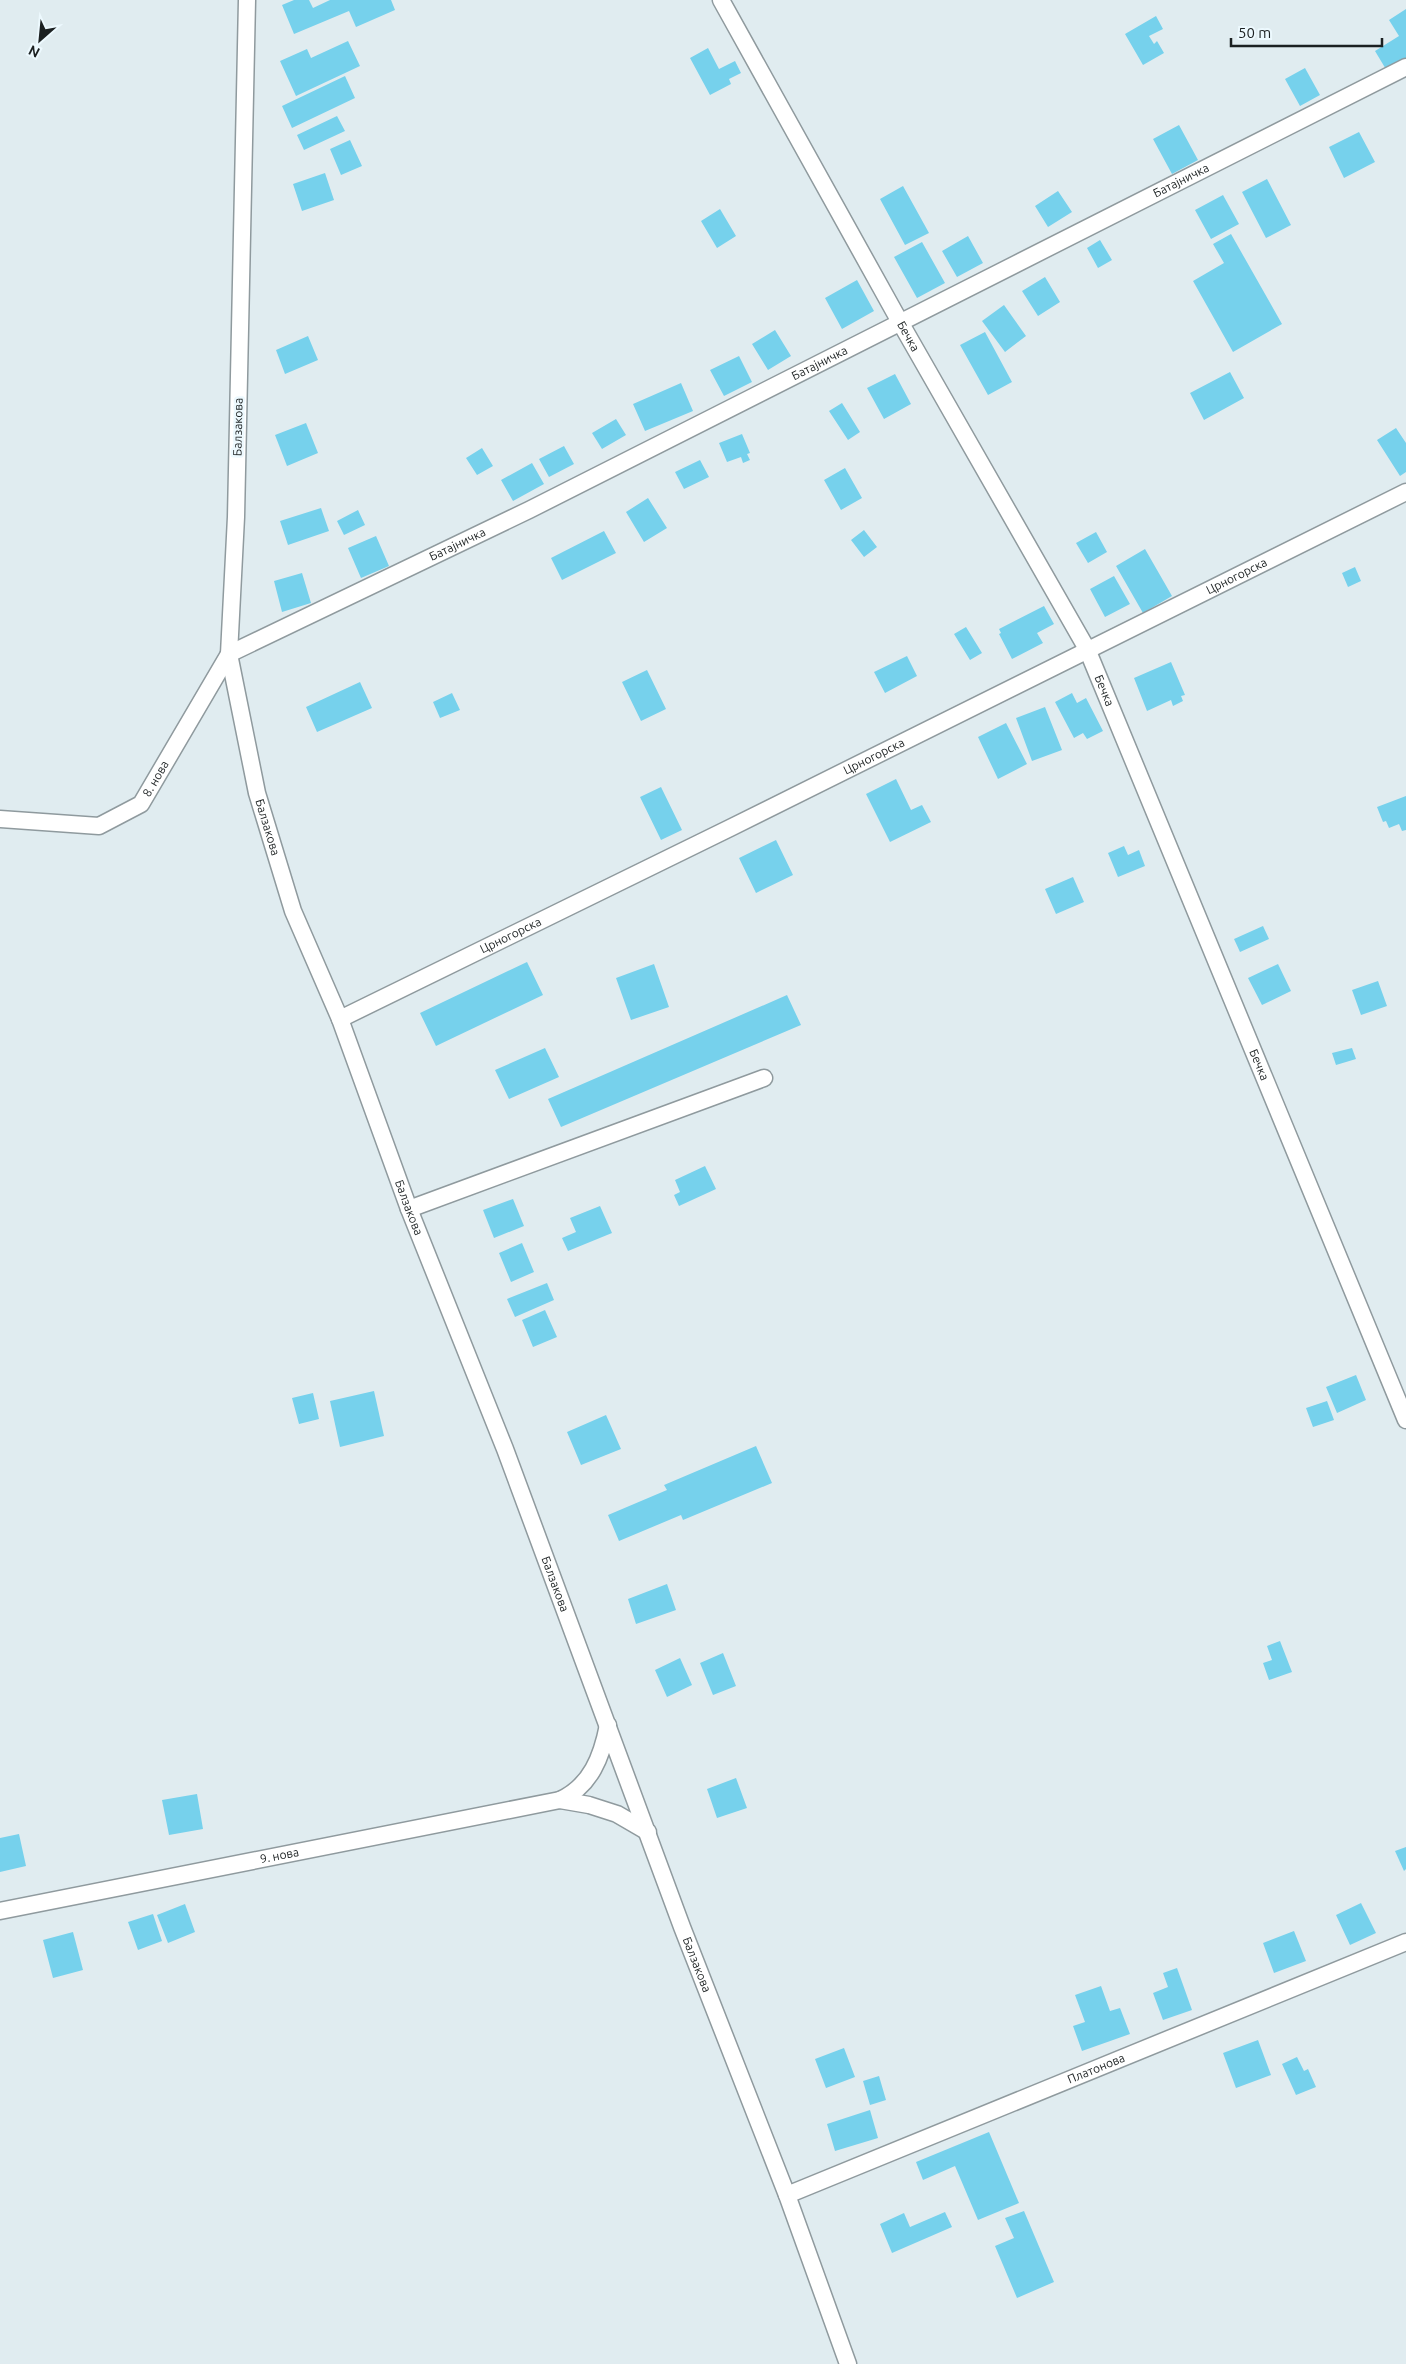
<svg xmlns="http://www.w3.org/2000/svg" width="1406" height="2364" viewBox="0 0 1406 2364" font-family="Ubuntu,sans-serif">
	<style>
		.building { fill: #76d1ec }
		.lines { fill: none; stroke-linecap: round; stroke-linejoin: round }
		.minor-casing { stroke: #8f9a9e; stroke-width: 19 }
		.minor { stroke: #fff; stroke-width: 16 }
		.labels { text-anchor: middle; stroke-width: 5; stroke-linejoin: round; paint-order: stroke }
		.street-label { font-size: 12px; fill: #1b2021; stroke: #edf9fe }
	</style>
	<rect width="100%" height="100%" fill="#e0ecf0"/>
	<path class="building" d="M294,0H309L313,8L330,0H391L395,10L356,27L349,11L294,34L282,5Z
		M1406,9V60L1387,71L1375,51L1399,36L1389,20Z
		M1156,16L1163,29L1149,36L1154,44L1157,41L1164,53L1143,65L1125,34Z
		M348,41L360,66L296,96L280,61L307,49L311,58Z
		M708,48L719,69L735,61L741,73L729,79L731,84L710,95L690,58Z
		M1305,68L1320,95L1300,106L1285,79Z
		M345,76L355,98L292,128L282,106Z
		M337,116L345,131L304,150L297,135Z
		M1179,125L1198,160L1172,174L1153,139Z
		M1359,132L1375,162L1344,178L1329,147Z
		M350,140L362,166L341,175L330,149Z
		M325,173L334,200L302,211L293,184Z
		M1267,179L1291,225L1266,238L1242,192Z
		M903,186L929,233L905,245L880,199Z
		M1058,191L1072,212L1048,227L1035,206Z
		M1223,195L1239,224L1211,239L1195,210Z
		M720,209L736,236L717,248L701,221Z
		M1231,234L1282,324L1233,352L1193,281L1224,263L1213,244Z
		M968,236L983,263L957,277L942,251Z
		M1100,240L1112,260L1098,268L1087,248Z
		M922,242L945,283L917,298L894,257Z
		M1045,277L1060,302L1038,316L1022,291Z
		M857,280L874,311L842,329L825,298Z
		M1004,305L1026,336L1005,352L982,321Z
		M775,330L791,356L768,370L752,344Z
		M985,332L1012,382L988,395L960,345Z
		M308,336L318,360L285,374L276,350Z
		M739,356L752,382L724,396L710,370Z
		M1230,372L1244,398L1204,420L1190,393Z
		M895,374L911,404L884,419L867,388Z
		M681,383L693,411L645,431L633,404Z
		M842,403L860,432L848,440L829,411Z
		M616,419L626,435L602,449L592,433Z
		M306,423L318,453L287,466L275,435Z
		M1396,428L1406,443V472L1400,476L1377,440Z
		M742,434L750,453L747,454L750,460L743,463L741,457L727,462L719,443Z
		M564,446L574,464L549,477L539,459Z
		M482,448L493,466L477,475L466,458Z
		M700,460L709,477L684,489L675,472Z
		M532,463L544,484L513,501L501,480Z
		M845,468L862,498L841,510L824,480Z
		M648,498L667,528L644,542L626,512Z
		M321,508L329,531L288,545L280,521Z
		M358,510L365,525L344,535L337,521Z
		M864,530L877,547L864,557L851,540Z
		M604,531L616,553L562,580L551,558Z
		M1096,532L1107,552L1088,563L1076,543Z
		M376,536L389,566L361,578L348,548Z
		M1145,549L1172,596L1143,613L1116,566Z
		M1355,567L1361,581L1348,587L1342,573Z
		M302,573L311,603L282,612L274,581Z
		M1114,576L1130,604L1105,617L1090,589Z
		M1044,606L1054,624L1037,633L1043,643L1012,659L999,634L1001,633L999,629Z
		M966,627L982,653L970,660L954,634Z
		M907,656L917,676L885,693L874,672Z
		M1171,662L1185,695L1181,696L1183,701L1173,706L1171,700L1147,711L1134,678Z
		M647,670L666,709L641,721L622,682Z
		M360,682L372,708L317,732L306,707Z
		M452,693L460,710L440,718L433,702Z
		M1072,693L1077,703L1086,698L1103,731L1087,739L1083,733L1074,738L1055,702Z
		M1045,707L1062,750L1032,761L1016,718Z
		M1006,723L1027,764L998,779L978,737Z
		M896,779L911,810L922,805L931,822L890,842L866,794Z
		M661,787L682,830L661,840L640,797Z
		M1406,796V830L1402,831L1399,824L1389,828L1386,821L1383,822L1377,807Z
		M776,840L793,875L756,893L739,858Z
		M1124,846L1128,855L1139,850L1145,866L1118,877L1108,853Z
		M1073,877L1084,902L1056,914L1045,889Z
		M1263,926L1269,939L1240,952L1234,939Z
		M527,962L543,995L436,1046L420,1013Z
		M654,964L669,1007L631,1020L616,978Z
		M1278,964L1291,991L1262,1005L1248,978Z
		M1378,981L1387,1006L1361,1015L1352,990Z
		M787,995L801,1025L561,1127L548,1099Z
		M545,1048L559,1077L509,1099L495,1070Z
		M1352,1048L1356,1059L1336,1065L1332,1053Z
		M705,1166L716,1189L679,1206L674,1195L680,1192L675,1180Z
		M513,1199L524,1226L494,1238L483,1210Z
		M600,1206L612,1233L568,1251L562,1238L576,1232L570,1218Z
		M522,1243L534,1272L511,1282L499,1253Z
		M547,1283L554,1300L515,1317L507,1299Z
		M545,1310L557,1337L533,1347L522,1320Z
		M1356,1375L1366,1400L1337,1413L1326,1387Z
		M374,1391L384,1436L340,1447L330,1401Z
		M313,1393L319,1419L299,1424L292,1398Z
		M1327,1401L1334,1420L1313,1427L1306,1408Z
		M606,1415L621,1449L581,1465L567,1432Z
		M756,1446L772,1483L683,1520L681,1515L619,1541L608,1515L667,1490L664,1485Z
		M667,1584L676,1610L636,1624L628,1599Z
		M1280,1641L1292,1672L1269,1680L1263,1663L1272,1660L1267,1646Z
		M723,1653L736,1686L713,1695L700,1663Z
		M680,1658L692,1685L667,1697L655,1670Z
		M736,1778L747,1808L717,1818L707,1789Z
		M197,1794L203,1829L169,1835L162,1800Z
		M19,1834L26,1866L0,1872V1838Z
		M1406,1847V1869L1404,1871L1395,1851Z
		M1361,1903L1376,1933L1350,1945L1336,1915Z
		M185,1904L195,1932L168,1943L157,1915Z
		M153,1914L162,1941L138,1950L128,1922Z
		M1294,1931L1306,1961L1274,1973L1263,1943Z
		M73,1932L83,1970L53,1978L43,1940Z
		M1177,1968L1192,2010L1163,2020L1153,1993L1168,1987L1163,1973Z
		M1101,1986L1110,2011L1120,2008L1130,2034L1082,2051L1073,2026L1085,2022L1075,1995Z
		M1258,2040L1271,2075L1236,2088L1223,2053Z
		M844,2048L855,2077L826,2088L815,2059Z
		M1297,2057L1304,2071L1308,2069L1316,2087L1296,2095L1282,2064Z
		M879,2076L886,2100L870,2105L863,2081Z
		M870,2110L878,2138L835,2151L827,2124Z
		M989,2132L1019,2203L978,2220L955,2166L923,2180L916,2162Z
		M1024,2211L1054,2282L1017,2298L995,2246L1014,2238L1005,2218Z
		M945,2212L952,2227L892,2253L880,2224L904,2213L910,2227Z"/>
	<g class="lines">
		<g class="minor-casing">
			<g id="minor">
				<path id="s1" d="M247,0L236,517L229,654L257,793L293,911L340,1019L409,1209L505,1449L682,1927L787,2195L848,2364"/>
				<path id="s2" d="M721,0L900,322L1087,649L1406,1420"/>
				<path id="s3" d="M0,819L99,826L141,804L229,654L529,510L1406,67"/>
				<path id="s4" d="M340,1019L730,828L1406,492"/>
				<path d="M409,1209L764,1078"/>
				<path d="M560,1800L589,1805L617,1814L648,1832"/>
				<path id="s5" d="M0,1911L560,1800C591,1786 602,1756 608,1725"/>
				<path id="s6" d="M787,2195L1406,1942"/>
			</g>
		</g>
		<use href="#minor" class="minor"/>
	</g>
	<g class="labels">
		<g class="street-label">
			<text dy="4" stroke="none"><textPath href="#s3" startOffset="1384">Батајничка</textPath></text>
			<text dy="4" stroke="none"><textPath href="#s2" startOffset="385">Бечка</textPath></text>
			<text dy="4" stroke="none"><textPath href="#s3" startOffset="979">Батајничка</textPath></text>
			<text transform="translate(238 427) rotate(-89)" y="4">Балзакова</text>
			<text dy="4" stroke="none"><textPath href="#s3" startOffset="574">Батајничка</textPath></text>
			<text dy="4" stroke="none"><textPath href="#s4" startOffset="1000">Црногорска</textPath></text>
			<text dy="4" stroke="none"><textPath href="#s2" startOffset="790">Бечка</textPath></text>
			<text dy="4" stroke="none"><textPath href="#s4" startOffset="595">Црногорска</textPath></text>
			<text dy="4" stroke="none"><textPath href="#s3" startOffset="176">8. нова</textPath></text>
			<text dy="4" stroke="none"><textPath href="#s1" startOffset="832">Балзакова</textPath></text>
			<text dy="4" stroke="none"><textPath href="#s4" startOffset="190">Црногорска</textPath></text>
			<text dy="4" stroke="none"><textPath href="#s2" startOffset="1195">Бечка</textPath></text>
			<text dy="4" stroke="none"><textPath href="#s1" startOffset="1238">Балзакова</textPath></text>
			<text dy="4" stroke="none"><textPath href="#s1" startOffset="1642">Балзакова</textPath></text>
			<text dy="4" stroke="none"><textPath href="#s5" startOffset="285">9. нова</textPath></text>
			<text dy="4" stroke="none"><textPath href="#s1" startOffset="2048">Балзакова</textPath></text>
			<text dy="4" stroke="none"><textPath href="#s6" startOffset="334">Платонова</textPath></text>
		</g>
	</g>
	<g transform="translate(40 40) rotate(207)" stroke="#edf9fe" stroke-width="4" paint-order="stroke">
	<path d="M0-4L9 19L0 12L-9 19Z" fill="#1b2021"/>
	<text y="-8" font-size="14" font-weight="bold" text-anchor="middle" fill="#1b2021">N</text>
	</g>
	<path d="M1231 38v8h151v-8" fill="none" stroke="#1b2021" stroke-width="2.5"/>
	<text x="1238" y="38" font-size="15" fill="#1b2021" stroke="#edf9fe" stroke-width="4" paint-order="stroke">50 m</text>
</svg>
